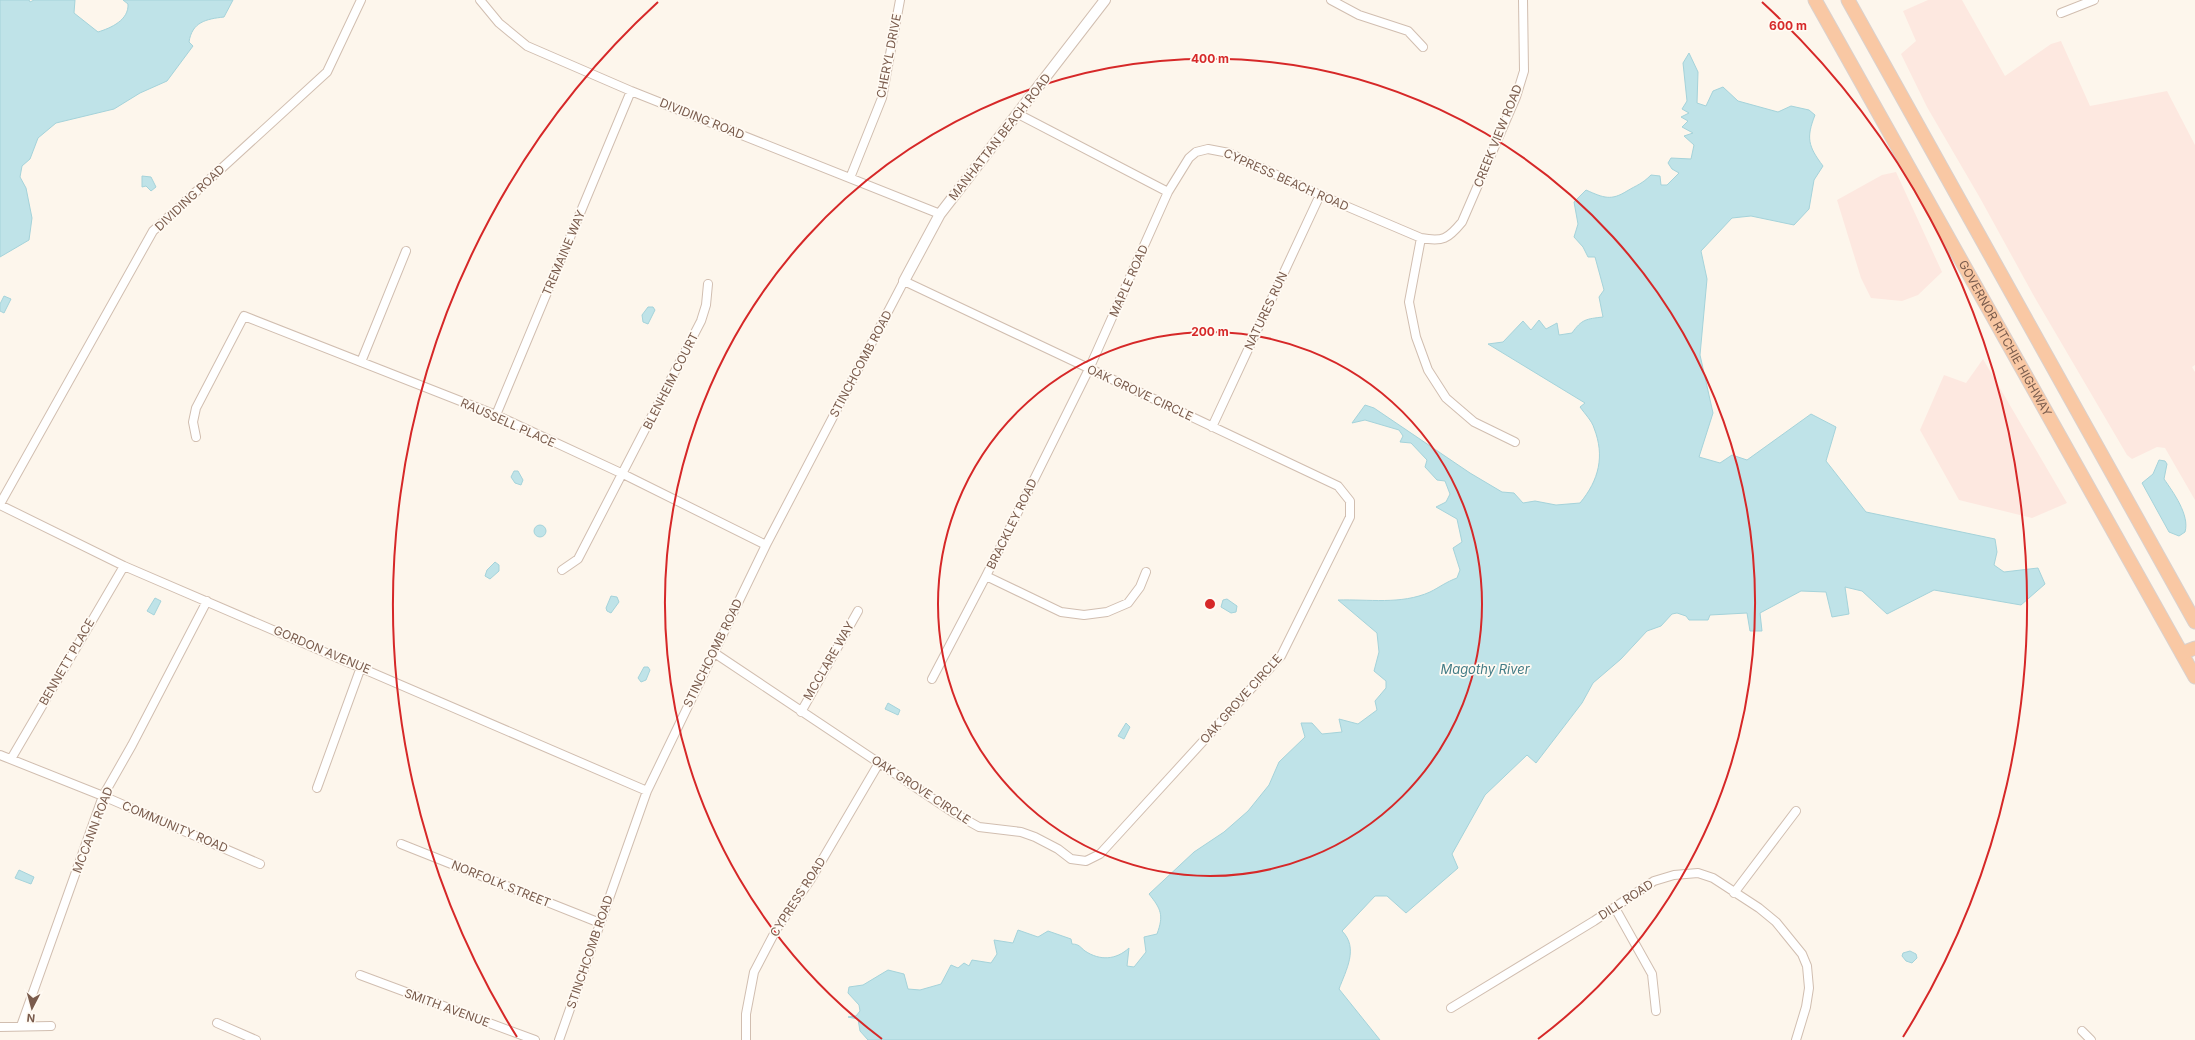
<svg xmlns="http://www.w3.org/2000/svg" width="2195" height="1040" viewBox="0 0 2195 1040" font-family="Inter,sans-serif">
	<style>
		.commercial { fill: #fde8e0 }
		.water { fill: #bfe3e8; stroke: #a5d3da }
		.lines { fill: none; stroke-linecap: round; stroke-linejoin: round }
		.minor-casing { stroke: #d1beb0; stroke-width: 10 }
		.tertiary-casing { stroke: #d1beb0; stroke-width: 12 }
		.trunk-casing { stroke: #dad1cd; stroke-width: 15 }
		.minor { stroke: #fff; stroke-width: 8 }
		.tertiary { stroke: #fff; stroke-width: 10 }
		.trunk { stroke: #f9c8a4; stroke-width: 13 }
		.ring { fill: none; stroke: #d62828; stroke-width: 2 }
		.labels { text-anchor: middle; stroke-width: 3.5; stroke-linejoin: round; paint-order: stroke }
		.street-label { font-size: 12px; fill: #7a5c4d; stroke: #fffaf3 }
		.water-label { font-size: 13px; font-style: italic; fill: #437c86; stroke: #fffaf3 }
		.centre { fill: #d62828; stroke: #fffaf3; stroke-width: 2 }
		.ring-label { font-size: 12px; text-anchor: middle; font-weight: bold; fill: #d62828; stroke: #fffaf3; stroke-width: 3.5; stroke-linejoin: round; paint-order: stroke }
	</style>
	<rect width="100%" height="100%" fill="#fdf6ec"/>
	<path class="commercial" d="M1928,0H1962L2005,76L2051,44L2061,41L2090,106L2167,91L2195,145V365L2192,367L2195,372V500L2165,448L2157,447L2132,459L2127,455L2035,298L1980,198L1927,107L1901,54L1916,41L1903,11Z
		M1896,172L1942,272L1918,295L1902,301L1871,298L1861,278L1837,200L1882,175Z
		M1983,359L2067,503L2032,518L1959,500L1920,430L1944,375L1966,383Z"/>
	<path class="water" d="M0,0H29L30,2L34,0H75L74,13L98,32C111,28 129,20 128,4L123,0H233L224,17C206,19 192,22 189,42L193,46L167,81L140,93L114,109L56,123L38,138L30,159L22,166L20,177L26,188L32,218L29,240L0,257Z
		M1689,53L1698,72L1697,103L1706,106L1713,91L1723,87L1738,101L1778,112L1791,106L1809,110L1815,115C1806,138 1808,146 1823,166L1814,180L1809,209L1794,225L1751,216L1732,218L1701,251L1707,279L1700,355L1713,413L1699,457L1720,463L1732,455L1747,460L1811,414L1836,427L1826,461L1866,512L1995,539L1997,552L1994,565L2004,572L2038,568L2045,584L2021,605L1934,590L1887,614L1862,591L1845,587L1849,614L1832,617L1826,592L1801,591L1760,613L1762,631H1750L1747,613L1710,615L1708,620H1689L1686,616L1677,613L1672,614L1661,626L1647,631L1621,659L1593,683L1582,703L1536,763L1527,755L1485,795L1452,854L1458,868L1406,913L1387,896H1375L1342,931C1359,948 1346,970 1339,989L1380,1040H868L860,1031L858,1019L848,1017L856,1016L860,1011L859,1005L848,993L849,987L863,985L888,970L904,974L908,989L920,990L941,984L951,965L958,968L964,963L969,966L972,960L991,963L997,954L994,940L1013,943L1018,930L1038,937L1048,931L1071,939L1072,944C1079,944 1080,947 1085,951C1100,961 1116,960 1129,948L1127,966L1134,967L1146,952L1144,937L1157,934C1164,915 1161,909 1149,894L1194,852L1224,832L1248,811L1269,785L1279,762L1305,737L1301,723H1312L1322,734L1342,732L1339,719L1358,724L1377,710L1375,701L1386,688V681L1374,671L1379,652L1377,633L1338,600C1368,599 1401,605 1430,592C1440,587 1446,582 1457,578L1460,570L1453,548L1462,542L1457,519L1436,507L1446,502L1450,494L1445,481L1437,480L1425,467L1427,460L1411,443L1400,442L1403,436L1399,430L1365,420L1352,423L1365,405L1374,408L1470,473L1502,492L1514,493L1523,503L1535,501L1556,505L1580,503C1599,480 1605,456 1594,428C1592,421 1585,414 1580,407L1585,403L1488,344L1503,342L1523,321L1531,330L1539,320L1546,329L1557,323L1559,335L1572,333C1582,319 1586,319 1603,317L1599,297L1604,290L1595,257H1588L1583,247L1574,237L1578,224L1574,202L1586,190C1604,198 1611,201 1627,191C1637,185 1642,184 1651,175L1660,176L1661,185H1667L1679,173L1672,169L1668,163L1671,158L1691,159L1694,145L1684,136L1693,133L1682,127L1688,121L1681,117L1689,113L1682,109L1687,101L1683,63Z
		M142,176L151,177L156,187L151,191L146,186L142,187Z
		M4,296L11,299L4,313L0,311V304Z
		M648,307H653L655,310L648,324L643,322L642,315Z
		M2159,460L2165,461L2167,464L2164,479C2173,492 2190,515 2185,532L2179,536L2169,532L2142,483L2153,474Z
		M514,471H518L523,480L521,485L515,483L511,477Z
		M534 531a6 6 0 1 1 12 0a6 6 0 1 1-12 0Z
		M495,562L499,565V571L490,579L485,576L487,570Z
		M611,596L617,597L619,602L611,613L607,611L606,608Z
		M155,598L161,601L154,615L147,611Z
		M1227,599L1237,606L1236,612L1231,613L1221,607L1223,600Z
		M644,667H648L650,670L646,680L641,682L638,678Z
		M888,703L900,710L898,715L885,709Z
		M1126,723L1130,727L1124,739L1118,736Z
		M19,870L34,877L31,884L15,878Z
		M1910,951L1916,954L1917,958L1912,963L1906,961L1902,956L1903,953Z"/>
	<g class="lines">
		<g class="minor-casing">
			<path id="minor" d="M480,0L499,23L527,46L631,91L940,214
				M1331,0L1359,15L1408,31L1423,47
				M2061,13L2094,0
				M1018,114L1168,192L1189,158L1196,152L1208,149L1229,153L1320,195L1421,238C1443,242 1448,239 1462,222L1516,97L1524,71L1523,0
				M850,178L882,98L900,0
				M1421,238L1409,302L1416,337L1428,370L1446,398L1474,422L1515,442
				M361,362L406,251
				M496,415L631,91
				M1212,427L1320,195
				M196,437L193,422L196,408L244,316L496,415L623,474L766,545
				M0,504L153,231L327,72L361,0
				M0,505L124,566L647,791
				M562,570L578,559L701,321L706,305L708,284
				M986,576L1061,612L1084,615L1107,612L1128,603L1140,587L1146,572
				M932,679L986,576L1089,369L1168,192
				M801,712L858,611
				M0,755L103,796L260,864
				M11,759L124,566
				M317,788L361,667
				M401,844L600,923
				M1734,893L1796,811
				M1615,908L1652,974L1656,1011
				M360,975L535,1040
				M1451,1008L1594,921L1654,881L1674,875L1698,873L1713,878L1759,908L1776,922L1802,954L1807,966L1809,988L1806,1007L1796,1040
				M217,1023L256,1040
				M21,1026L103,796L132,745L207,601
				M0,1027L51,1026
				M2082,1031L2091,1040
				M559,1040L647,791L766,545L904,281L1338,486L1350,501V517L1281,656L1100,854L1086,861L1071,859L1058,849L1035,837L1021,832L979,827L954,813L713,652
				M746,1040V1014L754,972L776,930L811,879L879,763"/>
		</g>
		<g class="tertiary-casing">
			<path id="tertiary" d="M904,281L940,214L1105,0"/>
		</g>
		<g class="trunk-casing">
			<g id="trunk">
				<path id="s1" d="M1815,0L2195,677"/>
				<path d="M1848,0L2195,622"/>
				<path d="M2182,653L2195,648"/>
			</g>
		</g>
		<use href="#minor" class="minor"/>
		<use href="#tertiary" class="tertiary"/>
		<use href="#trunk" class="trunk"/>
	</g>
	<g class="ring">
		<circle cx="1210" cy="604" r="272"/>
		<path d="M882 1039A545 545 0 1 1 1538 1039"/>
		<path d="M517 1037A817 817 0 0 1 658 2M1762 2A817 817 0 0 1 1903 1037"/>
	</g>
	<g class="labels">
		<g class="street-label">
			<text transform="translate(889 56) rotate(-79)" y="4">CHERYL DRIVE</text>
			<text transform="translate(702 119) rotate(22)" y="4">DIVIDING ROAD</text>
			<text transform="translate(1498 136) rotate(-68)" y="4">CREEK VIEW ROAD</text>
			<text transform="translate(1000 137) rotate(-52)" y="4">MANHATTAN BEACH ROAD</text>
			<text transform="translate(1286 180) rotate(24)" y="4">CYPRESS BEACH ROAD</text>
			<text transform="translate(190 198) rotate(-43)" y="4">DIVIDING ROAD</text>
			<text transform="translate(564 253) rotate(-67)" y="4">TREMAINE WAY</text>
			<text transform="translate(1129 281) rotate(-66)" y="4">MAPLE ROAD</text>
			<text transform="translate(1266 311) rotate(-65)" y="4">NATURES RUN</text>
			<text dy="4" stroke="none"><textPath href="#s1" startOffset="388">GOVERNOR RITCHIE HIGHWAY</textPath></text>
			<text transform="translate(861 364) rotate(-62)" y="4">STINCHCOMB ROAD</text>
			<text transform="translate(671 381) rotate(-63)" y="4">BLENHEIM COURT</text>
			<text transform="translate(1140 393) rotate(25)" y="4">OAK GROVE CIRCLE</text>
			<text transform="translate(508 423) rotate(24)" y="4">RAUSSELL PLACE</text>
			<text transform="translate(1012 524) rotate(-64)" y="4">BRACKLEY ROAD</text>
			<text transform="translate(322 650) rotate(23)" y="4">GORDON AVENUE</text>
			<text transform="translate(713 653) rotate(-64)" y="4">STINCHCOMB ROAD</text>
			<text transform="translate(829 661) rotate(-60)" y="4">MCCLARE WAY</text>
			<text transform="translate(67 662) rotate(-60)" y="4">BENNETT PLACE</text>
			<text transform="translate(1241 699) rotate(-48)" y="4">OAK GROVE CIRCLE</text>
			<text transform="translate(921 790) rotate(33)" y="4">OAK GROVE CIRCLE</text>
			<text transform="translate(175 827) rotate(23)" y="4">COMMUNITY ROAD</text>
			<text transform="translate(93 830) rotate(-69)" y="4">MCCANN ROAD</text>
			<text transform="translate(501 884) rotate(22)" y="4">NORFOLK STREET</text>
			<text transform="translate(798 897) rotate(-57)" y="4">CYPRESS ROAD</text>
			<text transform="translate(1626 900) rotate(-33)" y="4">DILL ROAD</text>
			<text transform="translate(590 952) rotate(-71)" y="4">STINCHCOMB ROAD</text>
			<text transform="translate(447 1008) rotate(20)" y="4">SMITH AVENUE</text>
		</g>
		<g class="water-label">
			<text x="1485" y="674">Magothy River</text>
		</g>
	</g>
	<circle cx="1210" cy="604" r="6" class="centre"/>
	<g class="ring-label">
		<text x="1788" y="30">600 m</text>
		<text x="1210" y="63">400 m</text>
		<text x="1210" y="336">200 m</text>
	</g>
	<g transform="translate(32 1008) rotate(186)" stroke="#fffaf3" stroke-width="3" paint-order="stroke">
	<path d="M0-3L7 15L0 10L-7 15Z" fill="#7a5c4d"/>
	<text y="-6" font-size="11" font-weight="bold" text-anchor="middle" fill="#7a5c4d">N</text>
	</g>
</svg>
